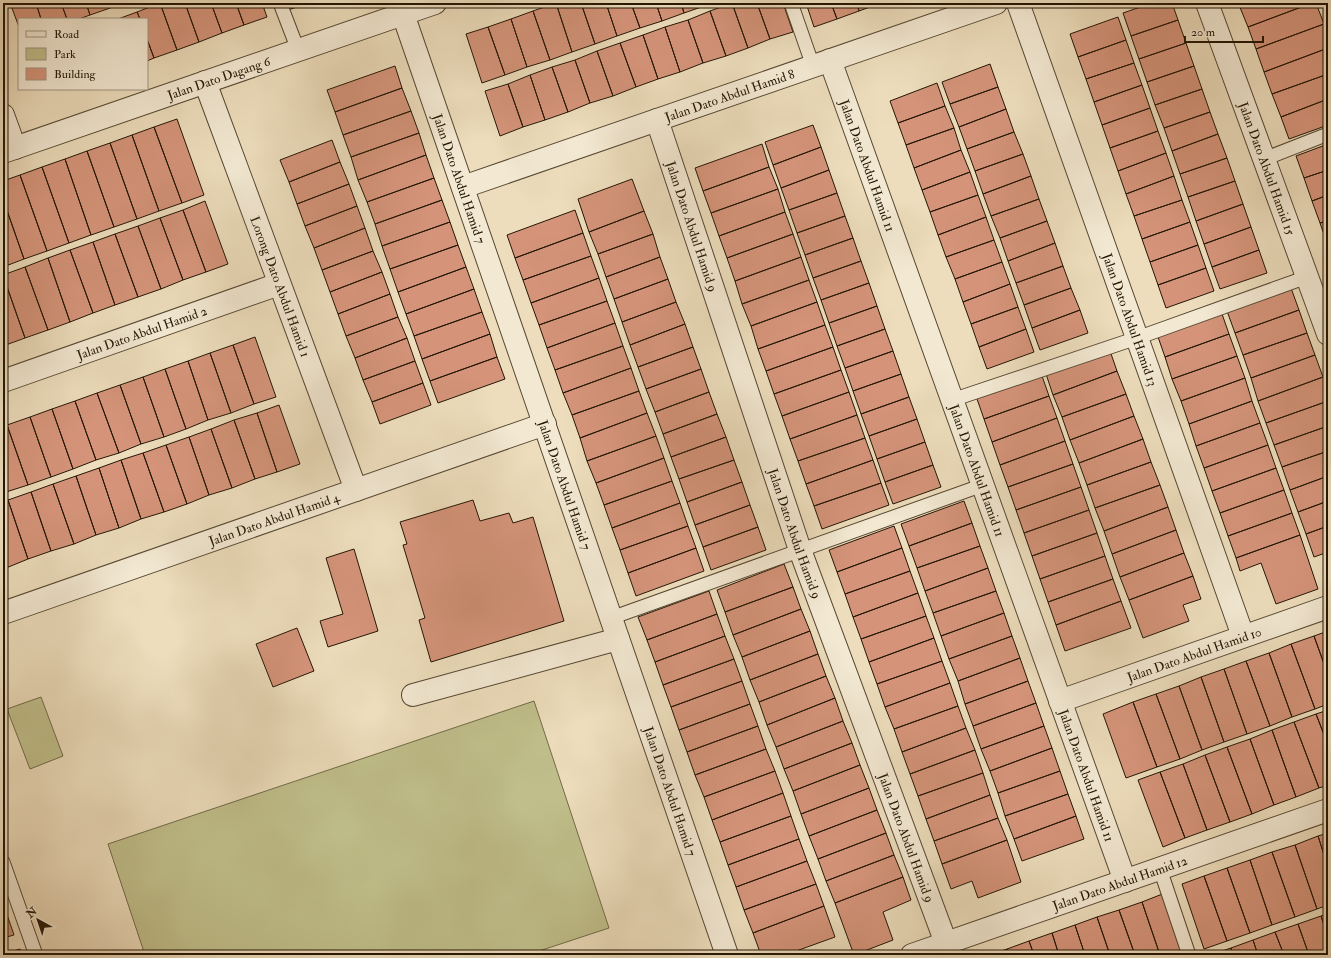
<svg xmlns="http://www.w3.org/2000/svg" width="1331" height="958" viewBox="0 0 1331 958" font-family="'IM FELL Double Pica',serif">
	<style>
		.green { fill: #c0bf8b; stroke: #726a48 }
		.building { fill: #d5947a; stroke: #231605 }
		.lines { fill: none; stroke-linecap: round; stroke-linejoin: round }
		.service-casing { stroke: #564833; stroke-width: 15 }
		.minor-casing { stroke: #564833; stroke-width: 24 }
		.service { stroke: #f3e9d3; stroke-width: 13 }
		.minor { stroke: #f3e9d3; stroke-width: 22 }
		.labels { text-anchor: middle; stroke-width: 3.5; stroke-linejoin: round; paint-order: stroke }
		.street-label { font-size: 13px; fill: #231605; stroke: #f3e9d3 }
	</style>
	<rect width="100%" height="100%" fill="#edddbc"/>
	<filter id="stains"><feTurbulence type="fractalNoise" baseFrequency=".005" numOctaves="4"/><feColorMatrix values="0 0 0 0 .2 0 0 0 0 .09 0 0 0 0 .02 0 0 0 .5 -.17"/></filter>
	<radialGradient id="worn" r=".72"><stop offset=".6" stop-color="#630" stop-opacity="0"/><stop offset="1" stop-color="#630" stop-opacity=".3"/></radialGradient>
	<path class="green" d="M41,697L63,756L30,769L7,709Z
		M534,701L609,928L527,955H145L108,844Z"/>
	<path class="building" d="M10,3H36L41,19H19V27Z
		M36,3H61L67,19H41Z
		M61,3H86L90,15L79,19H67Z
		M86,3H111L113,7L90,15Z
		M111,3H125L113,7Z
		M160,3H185L199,42L177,50Z
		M160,3L177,50L154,58L147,39V19H140L137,12Z
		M185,3H211L222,33L199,42Z
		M211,3H236L244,25L222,33Z
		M236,3H262L267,17L244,25Z
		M285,3H309L288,10Z
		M556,3L572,52L550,60L533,11Z
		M556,3H581L595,44L572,52Z
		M581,3H606L617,36L595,44Z
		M606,3H631L640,28L617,36Z
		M631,3H656L662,21L640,28Z
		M656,3H681L684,13L662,21Z
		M681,3H706L707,5L684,13Z
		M732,3H757L770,39L748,48Z
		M732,3L748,48L726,56L710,11Z
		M757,3H783L793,32L770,39Z
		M806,3H831L837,19L814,27Z
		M831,3H857L859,11L837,19Z
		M857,3H881L859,11Z
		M1152,3H1172L1178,20L1131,36L1123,13Z
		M1243,3H1312L1248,27L1239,5Z
		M1312,3H1316L1324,24L1256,49L1248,27Z
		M533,11L550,60L527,67L511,19Z
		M710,11L726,56L703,63L688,20Z
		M137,12L140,19H118Z
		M1118,17L1126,40L1078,57L1070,34Z
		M511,19L527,67L505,75L488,27Z
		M688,20L703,63L680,72L665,27Z
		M1178,20L1186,43L1139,59L1131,36Z
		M1324,24L1328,35V48L1264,72L1256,49Z
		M488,27L505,75L482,83L466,34Z
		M665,27L680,72L658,79L643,35Z
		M643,35L658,79L636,87L620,43Z
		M147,39L154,58L147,61Z
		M1126,40L1134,63L1086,79L1078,57Z
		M620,43L636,87L613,96L597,51Z
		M1186,43L1194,66L1147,82L1139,59Z
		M1328,48V74L1272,94L1264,72Z
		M597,51L613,96L590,103L575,60Z
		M575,60L590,103L568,112L552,67Z
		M1134,63L1142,85L1094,102L1086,79Z
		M990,64L998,87L950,104L942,82Z
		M395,66L402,88L335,112L327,90Z
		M1194,66L1202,89L1155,105L1147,82Z
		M552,67L568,112L545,120L530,75Z
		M1328,74V99L1281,117L1272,94Z
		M530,75L545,120L523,127L508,84Z
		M937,83L945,106L898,123L890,101Z
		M508,84L523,127L500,136L485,91Z
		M1142,85L1150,108L1102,125L1094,102Z
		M998,87L1006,109L959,127L950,104Z
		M402,88L411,111L343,135L335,112Z
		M1202,89L1210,112L1164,128L1155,105Z
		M1328,99V125L1289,139L1281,117Z
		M945,106L954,128L906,145L898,123Z
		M1150,108L1158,131L1110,148L1102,125Z
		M1006,109L1014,132L967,149L959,127Z
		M411,111L419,133L351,157L343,135Z
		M1210,112L1218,134L1172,151L1164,128Z
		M177,119L204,195L182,203L154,127Z
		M813,125L821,147L773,165L765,142Z
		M154,127L182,203L159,211L132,135Z
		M954,128L961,150L914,168L906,145Z
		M1158,131L1166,153L1118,171L1110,148Z
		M1014,132L1023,154L975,171L967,149Z
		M419,133L426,155L358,180L351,157Z
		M1218,134L1227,158L1180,174L1172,151Z
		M132,135L159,211L137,219L110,143Z
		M332,140L340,162L289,182L280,160Z
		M110,143L137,219L114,227L87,151Z
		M762,144L769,167L703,191L695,168Z
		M1328,144V170L1304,178L1296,156Z
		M821,147L829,170L781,188L773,165Z
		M961,150L970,172L922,190L914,168Z
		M87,151L114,227L91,235L65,159Z
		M1166,153L1174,176L1126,194L1118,171Z
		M1023,154L1031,176L983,194L975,171Z
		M426,155L434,178L367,202L358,180Z
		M1227,158L1235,181L1188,197L1180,174Z
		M65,159L91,235L69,243L42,167Z
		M340,162L349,184L297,204L289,182Z
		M42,167L69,243L47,251L20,175Z
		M769,167L778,189L711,213L703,191Z
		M829,170L837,193L789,210L781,188Z
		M1328,170V195L1312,201L1304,178Z
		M970,172L978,195L930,212L922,190Z
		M20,175L47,251L24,259L3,199V181Z
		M1031,176L1039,199L991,216L983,194Z
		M1174,176L1182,200L1134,216L1126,194Z
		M434,178L442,200L375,224L367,202Z
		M632,179L644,211L589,232L578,199Z
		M1235,181L1243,204L1196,221L1188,197Z
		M349,184L357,206L305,226L297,204Z
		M778,189L785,212L719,236L711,213Z
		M837,193L845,216L797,233L789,210Z
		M978,195L986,217L938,235L930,212Z
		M1328,195V221L1320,223L1312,201Z
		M3,199L24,259L3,267Z
		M1039,199L1047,221L1000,238L991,216Z
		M442,200L450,222L382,246L375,224Z
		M1182,200L1190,222L1142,239L1134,216Z
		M205,201L228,264L206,272L183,210Z
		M1243,204L1251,227L1204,244L1196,221Z
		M357,206L365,228L314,248L305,226Z
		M183,210L206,272L183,280L160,218Z
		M575,210L583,233L515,258L507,235Z
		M644,211L653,234L598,254L589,232Z
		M785,212L793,234L727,258L719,236Z
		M845,216L853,238L805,255L797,233Z
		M986,217L994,240L946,257L938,235Z
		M160,218L183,280L161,289L138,226Z
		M1047,221L1055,243L1008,261L1000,238Z
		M1328,221V246L1320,223Z
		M450,222L458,245L390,269L382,246Z
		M1190,222L1198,245L1150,262L1142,239Z
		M138,226L161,289L138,297L115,234Z
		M1251,227L1259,250L1212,267L1204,244Z
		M365,228L373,251L322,270L314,248Z
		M583,233L591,256L523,280L515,258Z
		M115,234L138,297L115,305L93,242Z
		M653,234L660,257L606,277L598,254Z
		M793,234L801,257L735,281L727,258Z
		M853,238L861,261L813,278L805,255Z
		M994,240L1002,262L955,279L946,257Z
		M93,242L115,305L93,313L70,250Z
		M1055,243L1063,266L1016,283L1008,261Z
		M458,245L466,267L398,292L390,269Z
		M1198,245L1206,268L1158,285L1150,262Z
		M70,250L93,313L70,322L48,258Z
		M1259,250L1267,273L1220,289L1212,267Z
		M373,251L382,272L330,292L322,270Z
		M591,256L599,278L531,303L523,280Z
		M660,257L668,279L614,299L606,277Z
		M801,257L809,280L742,304L735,281Z
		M48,258L70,322L48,330L25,267Z
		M861,261L869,283L821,300L813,278Z
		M1002,262L1010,284L963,302L955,279Z
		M1063,266L1071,288L1024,305L1016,283Z
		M25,267L48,330L25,338L3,275Z
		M466,267L474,289L406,314L398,292Z
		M1206,268L1214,291L1166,308L1158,285Z
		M382,272L390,294L338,314L330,292Z
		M3,276L25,338L3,346Z
		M599,278L607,301L539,325L531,303Z
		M668,279L676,302L622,322L614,299Z
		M809,280L817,302L751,326L742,304Z
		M869,283L877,306L829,323L821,300Z
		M1010,284L1018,307L971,324L963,302Z
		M1071,288L1080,310L1032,328L1024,305Z
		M1291,288L1299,310L1235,333L1227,311Z
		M474,289L482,312L414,336L406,314Z
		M390,294L398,317L346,336L338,314Z
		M607,301L615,323L547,348L539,325Z
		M676,302L685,324L630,345L622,322Z
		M817,302L825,325L758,349L751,326Z
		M877,306L885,329L837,346L829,323Z
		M1018,307L1026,329L979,347L971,324Z
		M1080,310L1088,333L1040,350L1032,328Z
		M1299,310L1307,333L1243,355L1235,333Z
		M1221,311L1229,334L1165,357L1157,334Z
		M482,312L490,334L422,359L414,336Z
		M398,317L407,338L355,358L346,336Z
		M615,323L623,346L555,370L547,348Z
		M685,324L693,347L638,367L630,345Z
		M825,325L833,347L766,371L758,349Z
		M885,329L893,351L845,368L837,346Z
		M1026,329L1034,352L987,369L979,347Z
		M1307,333L1315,355L1251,378L1243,355Z
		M490,334L497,357L430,381L422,359Z
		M1229,334L1237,356L1172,379L1165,357Z
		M255,337L276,397L254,404L233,345Z
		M407,338L415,361L363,380L355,358Z
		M233,345L254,404L231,413L210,353Z
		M623,346L631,368L563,393L555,370Z
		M693,347L701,369L646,389L638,367Z
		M833,347L841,370L774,394L766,371Z
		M1109,348L1117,371L1053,395L1045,371Z
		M893,351L901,374L853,391L845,368Z
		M210,353L231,413L208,420L188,361Z
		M1315,355L1323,377L1258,401L1251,378Z
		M1237,356L1245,378L1181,401L1172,379Z
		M497,357L505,379L438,403L430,381Z
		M188,361L208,420L186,429L165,369Z
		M415,361L423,383L372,402L363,380Z
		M631,368L639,391L572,415L563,393Z
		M165,369L186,429L164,437L143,377Z
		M701,369L709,392L655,412L646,389Z
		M841,370L849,392L782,416L774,394Z
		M1117,371L1126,394L1062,417L1053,395Z
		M1041,373L1049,396L984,419L976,396Z
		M901,374L909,397L861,414L853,391Z
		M143,377L164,437L141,444L120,385Z
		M1323,377L1328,391V401L1266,423L1258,401Z
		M1245,378L1252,401L1189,424L1181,401Z
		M423,383L431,405L380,424L372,402Z
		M120,385L141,444L119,453L97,393Z
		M639,391L647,413L580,438L572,415Z
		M709,392L717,414L663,434L655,412Z
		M849,392L857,415L790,439L782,416Z
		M97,393L119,453L96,460L75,401Z
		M1126,394L1134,416L1070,440L1062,417Z
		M1049,396L1057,418L992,442L984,419Z
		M909,397L917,419L869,436L861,414Z
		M75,401L96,460L73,469L52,409Z
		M1252,401L1260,423L1196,446L1189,424Z
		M1328,401V426L1274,445L1266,423Z
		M279,405L300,464L277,472L257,413Z
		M52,409L73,469L51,477L30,417Z
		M257,413L277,472L255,479L234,420Z
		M647,413L656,436L587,461L580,438Z
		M717,414L726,437L671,457L663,434Z
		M857,415L865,438L798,461L790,439Z
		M1134,416L1143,439L1079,463L1070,440Z
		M30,417L51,477L28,485L7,425Z
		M1057,418L1065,441L1000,465L992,442Z
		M917,419L925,442L877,459L869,436Z
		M234,420L255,479L232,488L211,429Z
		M1260,423L1268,445L1204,468L1196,446Z
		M7,425L28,485L6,492L3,484V426Z
		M1328,426V451L1282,467L1274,445Z
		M211,429L232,488L209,495L189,437Z
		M656,436L664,458L596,483L587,461Z
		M189,437L209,495L187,504L166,445Z
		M726,437L734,460L679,479L671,457Z
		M865,438L873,460L806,484L798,461Z
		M1143,439L1151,462L1087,485L1079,463Z
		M1065,441L1073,464L1008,487L1000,465Z
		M925,442L933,465L885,482L877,459Z
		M166,445L187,504L164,512L143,453Z
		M1268,445L1276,468L1212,491L1204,468Z
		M1328,451V476L1290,490L1282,467Z
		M143,453L164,512L141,519L121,460Z
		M664,458L672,481L604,505L596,483Z
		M121,460L141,519L119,528L99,468Z
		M734,460L742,482L687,502L679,479Z
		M873,460L881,483L814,506L806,484Z
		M1151,462L1160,485L1095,508L1087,485Z
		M1073,464L1081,487L1016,510L1008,487Z
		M933,465L941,487L893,504L885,482Z
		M99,468L119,528L96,535L76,476Z
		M1276,468L1284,490L1220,513L1212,491Z
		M76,476L96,535L74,544L53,484Z
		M1328,476V501L1298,512L1290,490Z
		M672,481L680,503L612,528L604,505Z
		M742,482L750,505L695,525L687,502Z
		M881,483L889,505L822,529L814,506Z
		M53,484L74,544L51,551L31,492Z
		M1160,485L1168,507L1104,531L1095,508Z
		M1081,487L1089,510L1024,533L1016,510Z
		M1284,490L1292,513L1228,536L1220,513Z
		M31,492L51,551L28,559L8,500Z
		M8,500L28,559L6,568L3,560V502Z
		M473,500L480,521L509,513L513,523L533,517L564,621L431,662L419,620L425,618L403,545L407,544L400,522Z
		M964,501L972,523L909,546L901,524Z
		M1328,501V526L1306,534L1298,512Z
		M680,503L688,526L620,550L612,528Z
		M750,505L758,527L703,547L695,525Z
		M1168,507L1176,530L1112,554L1104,531Z
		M1089,510L1097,533L1032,556L1024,533Z
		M1292,513L1300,535L1236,558L1228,536Z
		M972,523L980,546L917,568L909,546Z
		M688,526L696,548L628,573L620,550Z
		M894,526L902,548L837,572L829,550Z
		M1328,526V552L1314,557L1306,534Z
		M758,527L766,550L711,570L703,547Z
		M1176,530L1184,553L1120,577L1112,554Z
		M1097,533L1105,556L1040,579L1032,556Z
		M1300,535L1318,589L1276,604L1261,563L1240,571L1236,558Z
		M980,546L988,568L925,591L917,568Z
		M696,548L704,571L636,596L628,573Z
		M902,548L910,571L845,594L837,572Z
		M354,549L378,631L328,647L320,621L343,614L326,558Z
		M1184,553L1193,576L1129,600L1120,577Z
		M1105,556L1113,579L1048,602L1040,579Z
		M784,564L793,587L725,612L717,590Z
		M988,568L996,591L933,613L925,591Z
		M910,571L918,593L853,617L845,594Z
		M1193,576L1201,599L1183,605L1189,621L1143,638L1129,600Z
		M1113,579L1121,601L1056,625L1048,602Z
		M793,587L801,609L733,635L725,612Z
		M709,591L717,614L647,640L638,617Z
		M996,591L1004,613L941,636L933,613Z
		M918,593L926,616L861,639L853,617Z
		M1121,601L1131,628L1065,651L1056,625Z
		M801,609L810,631L742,657L733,635Z
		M1004,613L1012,636L949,659L941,636Z
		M717,614L725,636L655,662L647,640Z
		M926,616L934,638L869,662L861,639Z
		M297,628L314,671L273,687L256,644Z
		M810,631L818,654L750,680L742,657Z
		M1328,631V675L1314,636Z
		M725,636L734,659L663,685L655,662Z
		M1012,636L1020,658L958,681L949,659Z
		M1314,636L1328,675V704L1315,709L1291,644Z
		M934,638L942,661L877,684L869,662Z
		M1291,644L1315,709L1292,717L1269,653Z
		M1269,653L1292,717L1270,726L1246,661Z
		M818,654L826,676L759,702L750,680Z
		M1020,658L1028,681L965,704L958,681Z
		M734,659L742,681L671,707L663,685Z
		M942,661L950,683L885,707L877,684Z
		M1246,661L1270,726L1247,734L1224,669Z
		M1224,669L1247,734L1224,742L1201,677Z
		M826,676L835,698L767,725L759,702Z
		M1201,677L1224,742L1202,750L1179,686Z
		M742,681L750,704L679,730L671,707Z
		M1028,681L1036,703L973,726L965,704Z
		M950,683L958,706L894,729L885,707Z
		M1179,686L1202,750L1180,759L1156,694Z
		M1156,694L1180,759L1157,767L1133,702Z
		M835,698L843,721L776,747L767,725Z
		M1133,702L1157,767L1126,778L1103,714Z
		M1036,703L1044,726L981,749L973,726Z
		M750,704L758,726L687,752L679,730Z
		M958,706L966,728L902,752L894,729Z
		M1328,710V745L1316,714Z
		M1316,714L1328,745V785L1319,788L1294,722Z
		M843,721L852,743L784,769L776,747Z
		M1294,722L1319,788L1296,797L1272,730Z
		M758,726L766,749L695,775L687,752Z
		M1044,726L1052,748L990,771L981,749Z
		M966,728L975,750L910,774L902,752Z
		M1272,730L1296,797L1274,805L1250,739Z
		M1250,739L1274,805L1252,814L1227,747Z
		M852,743L860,765L793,791L784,769Z
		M1227,747L1252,814L1230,822L1205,755Z
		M1052,748L1060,771L998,793L990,771Z
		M766,749L775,771L704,797L695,775Z
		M975,750L983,773L918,796L910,774Z
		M1205,755L1230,822L1207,830L1183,764Z
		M1183,764L1207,830L1185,838L1160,772Z
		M860,765L869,788L801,814L793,791Z
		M775,771L783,793L712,820L704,797Z
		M1060,771L1068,794L1005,816L998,793Z
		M1160,772L1185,838L1163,847L1138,780Z
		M983,773L990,795L926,819L918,796Z
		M869,788L877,810L809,836L801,814Z
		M783,793L791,816L720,842L712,820Z
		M1068,794L1076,816L1014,839L1005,816Z
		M990,795L998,818L934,841L926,819Z
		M877,810L886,833L818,859L809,836Z
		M791,816L799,839L728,865L720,842Z
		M1076,816L1084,839L1022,861L1014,839Z
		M998,818L1007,840L942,864L934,841Z
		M886,833L894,855L826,881L818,859Z
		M1328,833V867L1318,836Z
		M1318,836L1328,867V905L1317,909L1295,845Z
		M799,839L807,861L736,887L728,865Z
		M1007,840L1021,882L978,898L972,881L951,889L942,864Z
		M1295,845L1317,909L1295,917L1272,852Z
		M1272,852L1295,917L1272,925L1250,860Z
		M894,855L903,877L835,903L826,881Z
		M1250,860L1272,925L1250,933L1227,868Z
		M807,861L816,884L744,910L736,887Z
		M1227,868L1250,933L1227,941L1204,876Z
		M1204,876L1227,941L1204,949L1182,884Z
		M903,877L911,900L883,912L893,940L854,955L835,903Z
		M816,884L824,906L753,933L744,910Z
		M1165,893L1186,955H1160L1142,902Z
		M1142,902L1160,955H1135L1119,910Z
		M3,903L14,935L3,938Z
		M824,906L835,937L785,955H761L753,933Z
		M1119,910L1135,955H1110L1097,917Z
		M1328,913V937L1321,916Z
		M1321,916L1328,937V955H1309L1298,924Z
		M1097,917L1110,955H1085L1075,925Z
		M1298,924L1309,955H1284L1275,932Z
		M1075,925L1085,955H1059L1052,933Z
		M1275,932L1284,955H1258L1253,940Z
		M1052,933L1059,955H1034L1029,941Z
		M1253,940L1258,955H1233L1231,948Z
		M1029,941L1034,955H1009L1007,949Z
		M1231,948L1233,955H1210Z
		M20,949L22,955H3V954Z
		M1007,949L1009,955H989Z"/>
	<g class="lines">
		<g class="service-casing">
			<path id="service" d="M280,3L298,50
				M791,3L813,66
				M1264,159L1328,134
				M952,400L1137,338L1307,277
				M611,618L983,485
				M3,862L36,955
				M1160,869L1189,955"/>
		</g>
		<g class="minor-casing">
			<g id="minor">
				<path id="s1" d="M1018,3L1243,636"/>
				<path id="s2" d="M1207,3L1328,334"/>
				<path id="s3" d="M403,14L727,955"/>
				<path id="s4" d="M830,60L1125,881"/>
				<path id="s5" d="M205,82L356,490"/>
				<path d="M3,115L15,148"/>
				<path id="s6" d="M657,120L800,550L946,943"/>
				<path id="s7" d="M3,152L435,3"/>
				<path id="s8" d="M463,187L996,3"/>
				<path id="s9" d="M3,381L279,284"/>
				<path id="s10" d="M3,613L545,424"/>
				<path d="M413,695L618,639"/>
				<path id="s11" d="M1060,701L1328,607"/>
				<path id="s12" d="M912,955L1328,810"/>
			</g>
		</g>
		<use href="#service" class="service"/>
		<use href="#minor" class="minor"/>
	</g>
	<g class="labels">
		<g class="street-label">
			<text dy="5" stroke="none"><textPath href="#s7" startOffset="228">Jalan Dato Dagang 6</textPath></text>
			<text dy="5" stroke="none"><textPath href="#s8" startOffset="282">Jalan Dato Abdul Hamid 8</textPath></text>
			<text dy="5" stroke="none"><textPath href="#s4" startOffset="112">Jalan Dato Abdul Hamid 11</textPath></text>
			<text dy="5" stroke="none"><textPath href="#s2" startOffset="176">Jalan Dato Abdul Hamid 15</textPath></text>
			<text dy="5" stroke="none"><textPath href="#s3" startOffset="174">Jalan Dato Abdul Hamid 7</textPath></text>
			<text dy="5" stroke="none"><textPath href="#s6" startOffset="112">Jalan Dato Abdul Hamid 9</textPath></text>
			<text dy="5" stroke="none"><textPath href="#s5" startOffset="218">Lorong Dato Abdul Hamid 1</textPath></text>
			<text dy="5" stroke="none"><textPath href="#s1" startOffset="336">Jalan Dato Abdul Hamid 13</textPath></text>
			<text dy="5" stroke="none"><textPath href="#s9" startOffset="147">Jalan Dato Abdul Hamid 2</textPath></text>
			<text dy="5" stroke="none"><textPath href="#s4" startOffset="436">Jalan Dato Abdul Hamid 11</textPath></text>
			<text dy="5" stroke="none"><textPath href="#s3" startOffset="498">Jalan Dato Abdul Hamid 7</textPath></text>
			<text dy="5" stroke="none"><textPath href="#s10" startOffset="287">Jalan Dato Abdul Hamid 4</textPath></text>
			<text dy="5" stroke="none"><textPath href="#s6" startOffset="436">Jalan Dato Abdul Hamid 9</textPath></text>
			<text dy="5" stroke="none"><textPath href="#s11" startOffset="142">Jalan Dato Abdul Hamid 10</textPath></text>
			<text dy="5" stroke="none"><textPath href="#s4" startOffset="760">Jalan Dato Abdul Hamid 11</textPath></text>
			<text dy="5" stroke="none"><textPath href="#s3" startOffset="822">Jalan Dato Abdul Hamid 7</textPath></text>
			<text dy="5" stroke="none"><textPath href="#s6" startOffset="760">Jalan Dato Abdul Hamid 9</textPath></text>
			<text dy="5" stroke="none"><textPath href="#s12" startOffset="220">Jalan Dato Abdul Hamid 12</textPath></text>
		</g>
	</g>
	<rect width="1331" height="958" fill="none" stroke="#edddbc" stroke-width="16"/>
	<rect x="4" y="4" width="1323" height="950" fill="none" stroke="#231605" stroke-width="2"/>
	<rect x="8" y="8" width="1315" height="942" fill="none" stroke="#231605"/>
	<rect x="18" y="18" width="130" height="72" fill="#f3e9d3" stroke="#a09581"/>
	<rect x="26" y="31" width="20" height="6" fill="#f3e9d3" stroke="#a09581"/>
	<text x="54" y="38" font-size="12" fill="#231605">Road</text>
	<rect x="26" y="48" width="20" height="12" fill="#c0bf8b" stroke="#a09581"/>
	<text x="54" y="58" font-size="12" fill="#231605">Park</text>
	<rect x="26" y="68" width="20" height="12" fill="#d5947a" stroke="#a09581"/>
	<text x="54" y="78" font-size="12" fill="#231605">Building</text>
	<g transform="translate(38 920) rotate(320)" stroke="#f3e9d3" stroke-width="3" paint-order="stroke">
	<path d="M0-3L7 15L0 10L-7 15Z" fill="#231605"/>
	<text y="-6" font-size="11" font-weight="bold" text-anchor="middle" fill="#231605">N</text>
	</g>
	<path d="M1185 36v6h78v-6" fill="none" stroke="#231605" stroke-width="2"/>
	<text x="1191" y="36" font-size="12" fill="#231605" stroke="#f3e9d3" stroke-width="3" paint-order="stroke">20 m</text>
	<rect width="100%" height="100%" filter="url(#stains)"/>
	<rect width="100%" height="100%" fill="url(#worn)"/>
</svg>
